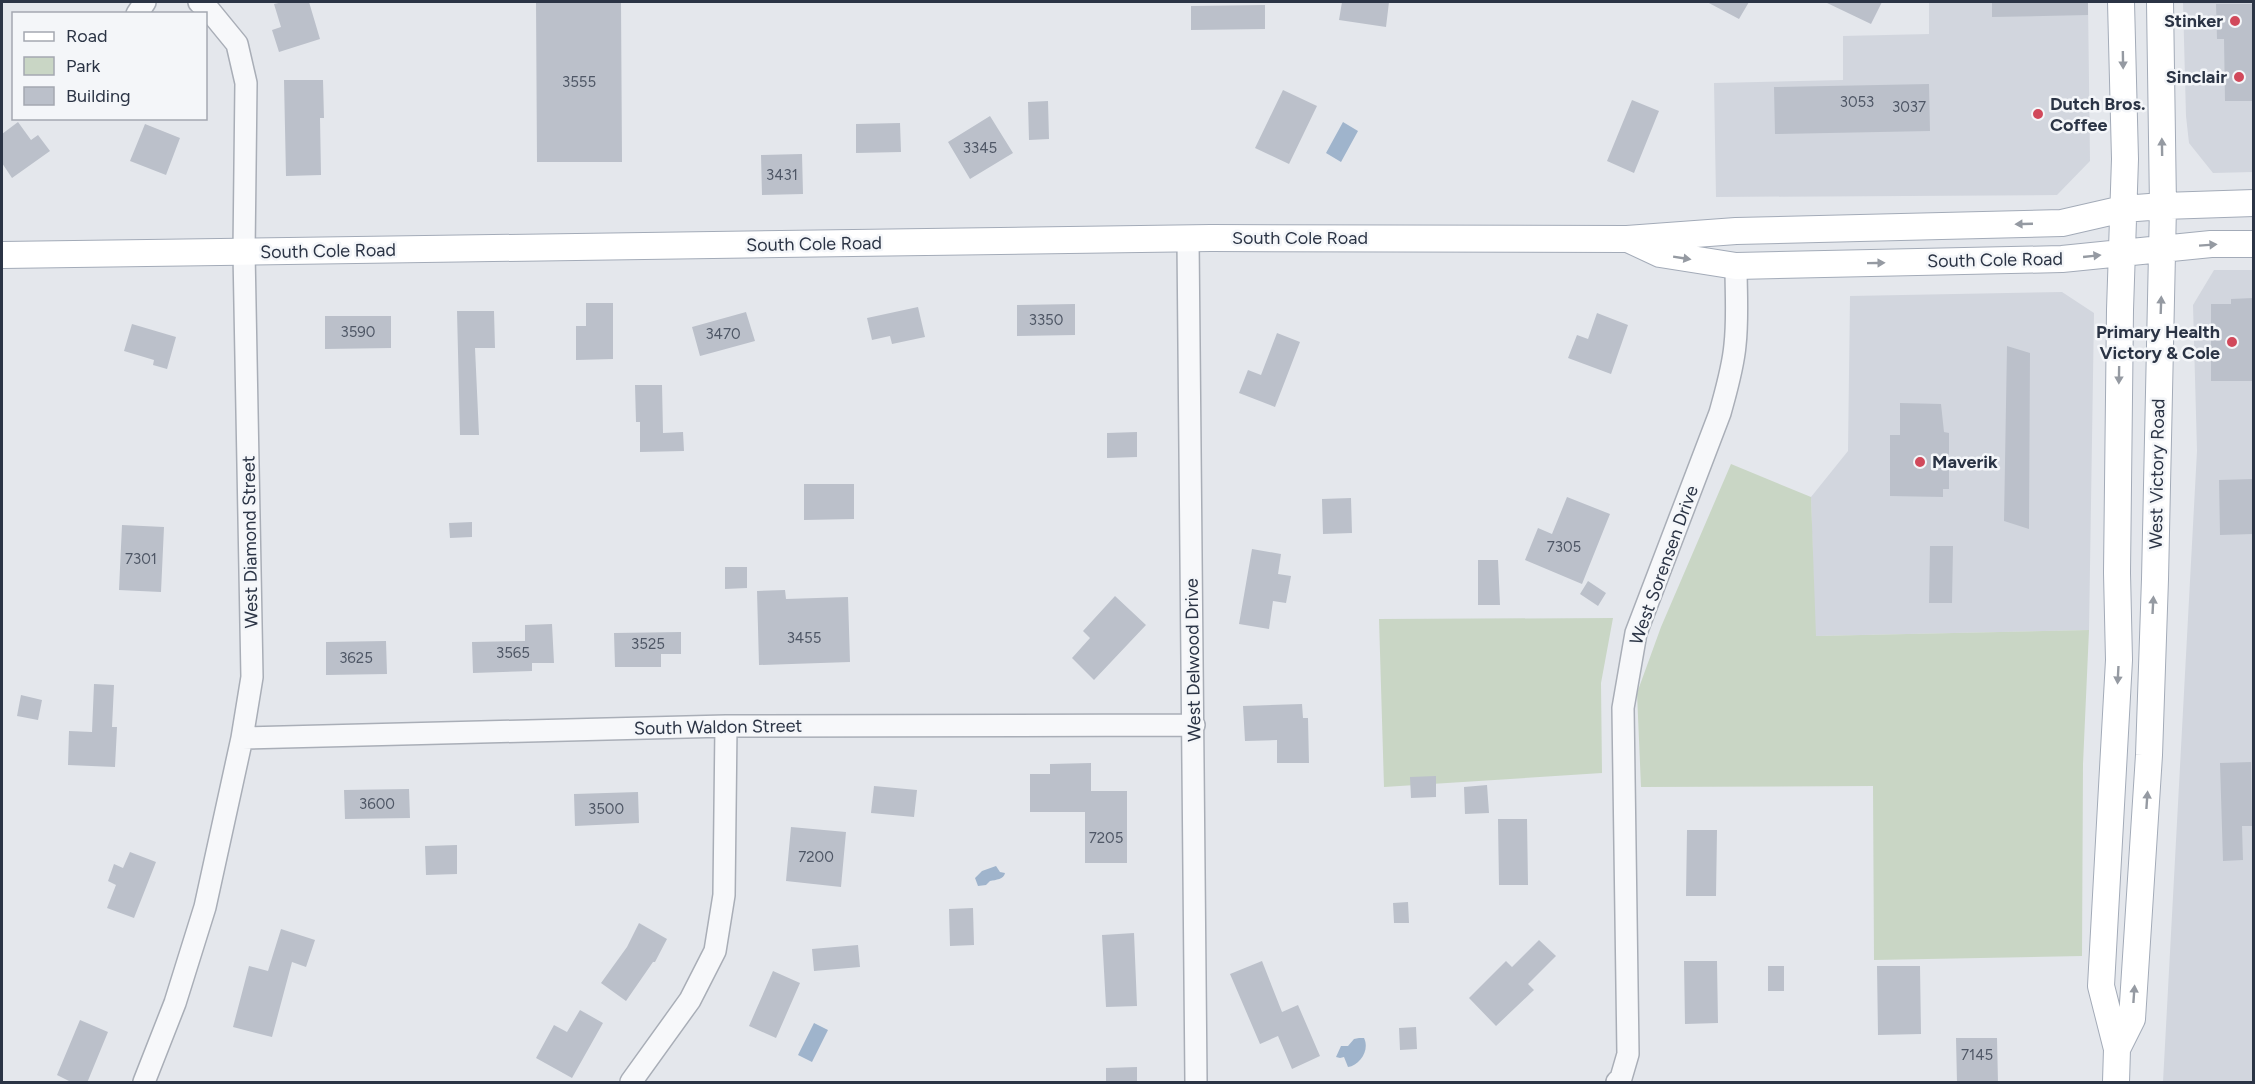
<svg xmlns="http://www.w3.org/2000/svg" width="2255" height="1084" viewBox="0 0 2255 1084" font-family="Figtree,sans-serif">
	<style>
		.built { fill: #d2d6de }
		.green { fill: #c9d6c5 }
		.water { fill: #9fb4cc }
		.building { fill: #bbc0ca }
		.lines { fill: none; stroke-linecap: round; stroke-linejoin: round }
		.minor-casing { stroke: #a9aeb7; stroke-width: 24 }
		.major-casing { stroke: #a3abb8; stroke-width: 28 }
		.minor { stroke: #f7f8fa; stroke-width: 21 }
		.major { stroke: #fff; stroke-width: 26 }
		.oneway { fill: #959aa2 }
		.poi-dot { fill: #d1495b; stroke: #f4f6f9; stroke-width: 2 }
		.labels { text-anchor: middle; stroke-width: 5; stroke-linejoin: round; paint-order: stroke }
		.number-label { font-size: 15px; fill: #4f5766 }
		.poi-label { font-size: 18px; font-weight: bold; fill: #2b3445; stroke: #f4f6f9; text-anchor: end }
		.street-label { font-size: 18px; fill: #2b3445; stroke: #f4f6f9 }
	</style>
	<rect width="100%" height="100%" fill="#e4e7ec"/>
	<path class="built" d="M1929,2H2088L2090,161L2057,195L1716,197L1714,83L1843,80V36L1929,34Z
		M2183,2H2253V172L2213,173L2189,143L2186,116Z
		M2214,270H2253V1082H2163L2197,451L2193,305Z
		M2062,292L2094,313L2089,630L1815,636L1811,497L1848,451L1850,296Z"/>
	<path class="green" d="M1731,464L1811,497L1816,636L2089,630L2083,764L2082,956L1874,960L1873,786L1641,787L1637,693L1661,627Z
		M1613,618L1601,683L1602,773L1384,787L1379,619Z"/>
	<path class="water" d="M1343,122L1358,131L1341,162L1326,153Z
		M996,866L1000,872L1005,873C1004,879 996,880 990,881L986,885L978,886L975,878L982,871Z
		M814,1023L828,1030L812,1062L798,1055Z
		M1359,1038H1364C1370,1050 1360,1065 1348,1067L1344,1057L1340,1058L1336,1057L1341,1046H1348L1354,1039Z"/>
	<path class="building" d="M283,2H309L320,39L279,52L272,30L281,27L274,4Z
		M536,2H621L622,162H537Z
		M1342,2H1389L1386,27L1339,20Z
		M1707,2H1749L1739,19Z
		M1825,2H1882L1871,24Z
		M1992,2H2088V15L1992,17Z
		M2216,4H2253V101H2225L2224,39H2217Z
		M1265,5V29L1191,30V6Z
		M284,80H323L324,118H320L321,175L286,176Z
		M1929,84L1930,131L1775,134L1774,87Z
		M1283,90L1317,106L1289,164L1255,148Z
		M1632,100L1659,111L1634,173L1607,161Z
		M1048,101L1049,139L1029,140L1028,102Z
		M990,116L1013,153L970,179L948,142Z
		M18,122L31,140L38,135L50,151L12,178L2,163V134Z
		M900,123L901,152L856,153V124Z
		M145,124L180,138L166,175L130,161Z
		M802,154L803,194L762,195L761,155Z
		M2253,298V381H2211V304H2231V299Z
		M586,303H613V359L576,360V326H586Z
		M1075,304V335L1017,336V305Z
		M918,307L925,337L892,344L890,336L872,340L867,318Z
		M457,311H494L495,348H475L479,435H460Z
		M746,312L755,341L700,356L692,327Z
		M1597,313L1628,325L1611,374L1568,358L1577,335L1588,339Z
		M325,316H391V348L325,349Z
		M132,324L176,337L167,369L153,365L154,360L124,351Z
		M1277,333L1300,342L1275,407L1239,393L1248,370L1261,375Z
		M2007,346L2030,353L2029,529L2004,521Z
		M635,385H662L663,433L683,432L684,451L640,452V422H636Z
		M1900,403L1941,404L1944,432L1949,433V489H1943V497L1890,496V435H1900Z
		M1137,432V457L1107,458V433Z
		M2253,479V534L2220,535L2219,480Z
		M804,484H854V519L804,520Z
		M1567,497L1610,514L1582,584L1525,560L1538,528L1552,534Z
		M1351,498L1352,533L1323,534L1322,499Z
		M472,522V537L450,538L449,523Z
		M122,525L164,527L161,592L119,590Z
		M1930,546H1953L1952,603H1929Z
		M1252,549L1281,554L1278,574L1291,576L1286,603L1273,601L1269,629L1239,624Z
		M1478,560H1498L1500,605H1478Z
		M725,567H747V588L725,589Z
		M1588,581L1606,593L1598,606L1580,594Z
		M785,590L786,599L848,597L850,662L759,665L757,591Z
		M1115,596L1146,625L1094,680L1072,658L1090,638L1083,631Z
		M552,624L554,663H532V671L473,673L472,642L525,641V625Z
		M681,632V654H661V667H615L614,633Z
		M386,641L387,674L326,675V642Z
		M94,684L114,685L112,727H117L115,767L68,765L69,731L92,732Z
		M21,695L42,700L38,720L17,716Z
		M1302,704L1303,718H1308L1309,763H1277V740L1245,741L1243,706Z
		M2251,762L2252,826H2242L2243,860L2223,861L2220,763Z
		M1091,763V791H1127V863H1085V812H1030V774H1050V764Z
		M1436,776V797L1411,798L1410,777Z
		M1487,785L1489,813L1465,814L1464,787Z
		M874,786L917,790L914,817L871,813Z
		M409,789L410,818L345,819L344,790Z
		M638,792L639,823L575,826L574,794Z
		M1498,819H1527L1528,885H1499Z
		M791,827L846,832L841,887L786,881Z
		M1687,830H1717L1716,896H1686Z
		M457,845V874L426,875L425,846Z
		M130,852L156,862L134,918L107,908L116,885L108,881L114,864L123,868Z
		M1408,902L1409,923H1394L1393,903Z
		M973,908L974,945L950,946L949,909Z
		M639,923L667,939L655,962H653L626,1001L601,983L627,947Z
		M281,929L315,940L306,967L292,962L272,1037L233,1027L249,966L268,971Z
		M1134,933L1137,1006L1106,1007L1102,935Z
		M1539,940L1556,956L1528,984L1534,990L1496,1026L1469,998L1506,961L1512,967Z
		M858,945L860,967L814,971L812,949Z
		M1262,961L1282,1012L1298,1005L1320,1056L1292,1069L1278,1036L1260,1044L1230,974Z
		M1684,961H1717L1718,1023L1685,1024Z
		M1768,966H1784V991H1768Z
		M1877,966H1920L1921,1034L1878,1035Z
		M773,971L800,983L776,1038L749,1026Z
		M580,1010L603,1023L572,1078L536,1058L554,1025L567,1032Z
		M80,1020L108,1032L87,1083H73L57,1075Z
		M1416,1027L1417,1049L1400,1050L1399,1028Z
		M1956,1038H1997L1998,1083H1957Z
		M1137,1067V1083H1106V1068Z"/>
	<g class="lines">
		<g class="minor-casing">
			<path id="minor" d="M137,14L145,2
				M1188,239L1196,1082
				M242,738L726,726L1194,725
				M144,1082L175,1003L205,907L242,738L252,677L244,252L246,83L237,44L210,11L199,2
				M631,1082L690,1000L715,951L724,895L726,726
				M1617,1082L1621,1078L1628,1054L1623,708L1636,633L1720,413C1726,391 1733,368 1735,345C1738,319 1736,292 1736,266"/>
		</g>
		<g class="major-casing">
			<path id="major" d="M1630,240L1660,254L1736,266L2062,259L2211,244H2254
				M2,255L1211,238L1627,239L1736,231L2062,223L2123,209L2163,206L2254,203
				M2117,1049L2132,1019L2149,755L2155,579L2163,206L2160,2
				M2116,1082L2117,1049L2101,986L2119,660L2117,573L2120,310L2125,159L2121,2"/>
		</g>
		<use href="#minor" class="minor"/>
		<use href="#major" class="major"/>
	</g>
	<defs><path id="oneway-solid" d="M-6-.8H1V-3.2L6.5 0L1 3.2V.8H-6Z" transform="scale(1.5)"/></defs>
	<g class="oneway">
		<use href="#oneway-solid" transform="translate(2123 60) rotate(89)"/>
		<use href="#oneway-solid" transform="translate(2162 147) rotate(-91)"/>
		<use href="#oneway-solid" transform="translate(2024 224) rotate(178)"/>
		<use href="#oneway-solid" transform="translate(2208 245) rotate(-4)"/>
		<use href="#oneway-solid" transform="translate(2092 256) rotate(-6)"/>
		<use href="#oneway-solid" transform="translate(1682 258) rotate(9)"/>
		<use href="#oneway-solid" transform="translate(1876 263) rotate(-1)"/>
		<use href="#oneway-solid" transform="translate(2161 305) rotate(-88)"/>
		<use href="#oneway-solid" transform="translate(2119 375) rotate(91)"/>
		<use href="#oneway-solid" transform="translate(2153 605) rotate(-87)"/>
		<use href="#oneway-solid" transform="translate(2118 675) rotate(93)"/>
		<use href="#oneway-solid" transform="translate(2147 800) rotate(-86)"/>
		<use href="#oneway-solid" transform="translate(2134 994) rotate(-86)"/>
	</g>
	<g class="poi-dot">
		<circle cx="2235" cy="21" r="6"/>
		<circle cx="2239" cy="77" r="6"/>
		<circle cx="2038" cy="114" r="6"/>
		<circle cx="2232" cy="342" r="6"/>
		<circle cx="1920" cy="462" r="6"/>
	</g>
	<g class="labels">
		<g class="number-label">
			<text x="579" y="87">3555</text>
			<text x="1857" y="107">3053</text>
			<text x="1909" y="112">3037</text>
			<text x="980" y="153">3345</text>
			<text x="782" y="180">3431</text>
			<text x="1046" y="325">3350</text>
			<text x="358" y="337">3590</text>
			<text x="723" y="339">3470</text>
			<text x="1564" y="552">7305</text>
			<text x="141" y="564">7301</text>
			<text x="804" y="643">3455</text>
			<text x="648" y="649">3525</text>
			<text x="513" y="658">3565</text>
			<text x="356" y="663">3625</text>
			<text x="377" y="809">3600</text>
			<text x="606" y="814">3500</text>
			<text x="1106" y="843">7205</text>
			<text x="816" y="862">7200</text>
			<text x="1977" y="1060">7145</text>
		</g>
		<g class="poi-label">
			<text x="2223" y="27">Stinker</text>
			<text x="2227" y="83">Sinclair</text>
			<text x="2050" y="110" text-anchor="start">Dutch Bros.<tspan x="2050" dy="21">Coffee</tspan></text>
			<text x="2220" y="338">Primary Health<tspan x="2220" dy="21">Victory &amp; Cole</tspan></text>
			<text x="1932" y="468" text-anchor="start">Maverik</text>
		</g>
		<g class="street-label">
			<text x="1300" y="244">South Cole Road</text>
			<text transform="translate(814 244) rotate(-1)" y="6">South Cole Road</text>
			<text transform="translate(328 251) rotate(-1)" y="6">South Cole Road</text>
			<text transform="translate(1995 260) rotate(-1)" y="6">South Cole Road</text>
			<text transform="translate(2157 474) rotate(-89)" y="6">West Victory Road</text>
			<text transform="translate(250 542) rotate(-91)" y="6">West Diamond Street</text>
			<text transform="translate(1664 565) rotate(-70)" y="6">West Sorensen Drive</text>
			<text transform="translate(1193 660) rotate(-91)" y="6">West Delwood Drive</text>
			<text transform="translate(718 727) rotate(-1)" y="6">South Waldon Street</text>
		</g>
	</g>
	<rect width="2255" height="1084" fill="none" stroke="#2b3445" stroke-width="6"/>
	<rect x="12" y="12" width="195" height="108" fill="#f4f6f9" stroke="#a4a8b1" stroke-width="1.5"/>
	<rect x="24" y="32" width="30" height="9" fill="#ffffff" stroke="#a4a8b1" stroke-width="1.5"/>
	<text x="66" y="42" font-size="18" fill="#2b3445">Road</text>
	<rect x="24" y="57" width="30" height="18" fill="#c9d6c5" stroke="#a4a8b1" stroke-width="1.5"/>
	<text x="66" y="72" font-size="18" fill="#2b3445">Park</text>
	<rect x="24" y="87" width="30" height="18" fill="#bbc0ca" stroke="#a4a8b1" stroke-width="1.5"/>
	<text x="66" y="102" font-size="18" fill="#2b3445">Building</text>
</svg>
